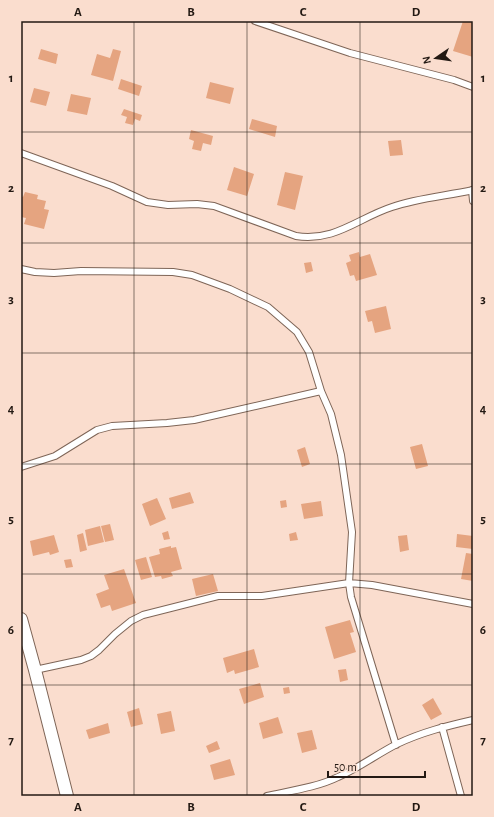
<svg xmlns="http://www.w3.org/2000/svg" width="494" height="817" viewBox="0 0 494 817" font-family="'Alegreya Sans',sans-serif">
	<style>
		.building { fill: #e5a480 }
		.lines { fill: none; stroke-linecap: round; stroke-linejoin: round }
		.lane-casing { stroke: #7e6557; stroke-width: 8 }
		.street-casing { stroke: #7e6557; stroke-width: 14 }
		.lane { stroke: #fff; stroke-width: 6 }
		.street { stroke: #fff; stroke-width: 12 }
		.grid { fill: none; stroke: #231913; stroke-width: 1; stroke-opacity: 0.55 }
		.neatline { fill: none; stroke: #231913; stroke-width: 1.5 }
		.grid-label { font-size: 13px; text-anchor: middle; font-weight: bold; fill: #231913 }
	</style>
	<rect width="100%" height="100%" fill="#faddce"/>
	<path class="building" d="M463,21H473V57L453,51Z
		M41,49L58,54L56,64L38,59Z
		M113,49L121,51L113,81L91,75L97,54L110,58Z
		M121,79L142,86L139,96L118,89Z
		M210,82L234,88L230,104L206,98Z
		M34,88L50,92L46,106L30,102Z
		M71,94L91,98L87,115L67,111Z
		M124,109L142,115L140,121L135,119L133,125L125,123L127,117L121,115Z
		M252,119L277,126L275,137L249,129Z
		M191,130L213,136L211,145L203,143L201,151L192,149L194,141L189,139Z
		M401,140L403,155L390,156L388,141Z
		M234,167L254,174L247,196L227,190Z
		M285,172L303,176L295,210L277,205Z
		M25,192L38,195L37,199L46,201L44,209L49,210L44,229L24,224L26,218L21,217V196L23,197Z
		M359,252L360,257L370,254L377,275L356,281L354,275L350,276L346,263L351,261L349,255Z
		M311,262L313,271L306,273L304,263Z
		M386,306L391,329L375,333L372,321L368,322L365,311Z
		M422,444L428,466L416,469L410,447Z
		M305,447L310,464L302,467L297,450Z
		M190,492L194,503L172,509L169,498Z
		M157,498L166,519L150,526L142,504Z
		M286,500L287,507L281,508L280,501Z
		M321,501L323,516L304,519L301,504Z
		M110,524L114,540L105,542L101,526Z
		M100,526L104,542L88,546L85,530Z
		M168,531L170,539L164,540L162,533Z
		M296,532L298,540L290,541L289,534Z
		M83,533L87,550L80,552L77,535Z
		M457,534L473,536V549L456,547Z
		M54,535L59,552L50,555L49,552L33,556L30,541Z
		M407,535L409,550L400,552L398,536Z
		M171,546V548L176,547L182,569L171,572L173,576L162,579L161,576L155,577L149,557L160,554L159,549Z
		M466,553L473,554V581L461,579Z
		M146,557L152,577L141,580L135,560Z
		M71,559L73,567L66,568L64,560Z
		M124,569L136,603L112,611L110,605L101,608L96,594L109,589L104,575Z
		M213,574L218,591L196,596L192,579Z
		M350,620L354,632L350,633L356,652L334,659L325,627Z
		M254,649L259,667L235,674L234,670L227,673L223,658Z
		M346,669L348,680L340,682L338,670Z
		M260,683L264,697L244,704L239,689Z
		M289,687L290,693L284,694L283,688Z
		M433,698L442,714L431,720L422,705Z
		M139,708L143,724L131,727L127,712Z
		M171,711L175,731L161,734L157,714Z
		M278,717L283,733L263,739L259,723Z
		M108,723L110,733L89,739L86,730Z
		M312,730L317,749L302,753L297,733Z
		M217,741L220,749L209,753L206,746Z
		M230,759L235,775L214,780L210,765Z"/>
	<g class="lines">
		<g class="lane-casing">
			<path id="lane" d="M255,21L350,53L454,80L473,87
				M21,153L112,186L147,202L168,205L197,204L214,206L296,236C335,242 358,218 392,207C418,198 446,196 473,190
				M472,190L473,201
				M21,269L35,272L54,273L81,271L173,272L192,275L230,289L268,307L297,332L309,352L321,391
				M21,467L55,456L97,430L112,426L167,423L194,420L321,391L331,414L341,455L352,532L349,583L351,597L396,745
				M35,670L81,660L91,656L99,650L115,634L131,621L143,615L218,596H262L349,583L372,585L473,604
				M442,727L461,796
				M267,796C290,791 318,787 338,777C359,768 377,754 397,744C422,732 447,726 473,720"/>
		</g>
		<g class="street-casing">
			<path id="street" d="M21,619L35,670L67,796"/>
		</g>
		<use href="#lane" class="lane"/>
		<use href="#street" class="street"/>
	</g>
	<path class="grid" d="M134,21V796M247,21V796M360,21V796M21,132H473M21,243H473M21,353H473M21,464H473M21,574H473M21,685H473"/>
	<rect width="494" height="817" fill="none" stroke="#faddce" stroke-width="44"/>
	<g transform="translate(436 58) rotate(257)" stroke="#faddce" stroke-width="3" paint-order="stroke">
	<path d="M0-3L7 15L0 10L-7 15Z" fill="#231913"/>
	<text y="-6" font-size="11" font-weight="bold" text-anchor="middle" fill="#231913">N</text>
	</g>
	<path d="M328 771v6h97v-6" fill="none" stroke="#231913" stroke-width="2"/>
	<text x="334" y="771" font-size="12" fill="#231913" stroke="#faddce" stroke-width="3" paint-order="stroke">50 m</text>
	<rect x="22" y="22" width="450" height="773" class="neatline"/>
	<g class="grid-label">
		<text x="78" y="16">A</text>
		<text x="191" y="16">B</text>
		<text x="303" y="16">C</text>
		<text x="416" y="16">D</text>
		<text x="11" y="82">1</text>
		<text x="483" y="82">1</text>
		<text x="11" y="192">2</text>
		<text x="483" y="192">2</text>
		<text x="11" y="303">3</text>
		<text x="483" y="303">3</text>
		<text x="11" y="413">4</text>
		<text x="483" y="413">4</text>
		<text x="11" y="523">5</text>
		<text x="483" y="523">5</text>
		<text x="11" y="634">6</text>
		<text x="483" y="634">6</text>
		<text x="11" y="744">7</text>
		<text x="483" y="744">7</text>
		<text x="78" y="811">A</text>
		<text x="191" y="811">B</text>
		<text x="303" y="811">C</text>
		<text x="416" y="811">D</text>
	</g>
</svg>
